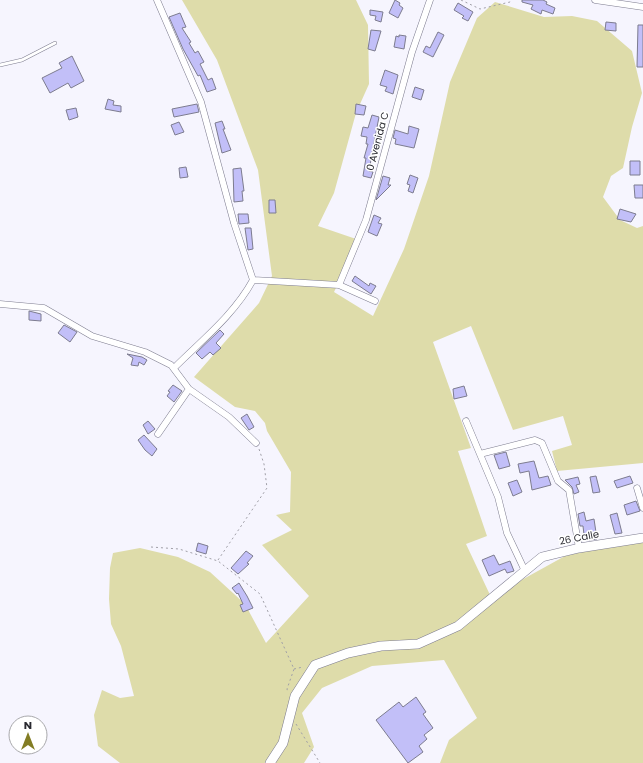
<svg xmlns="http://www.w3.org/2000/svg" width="643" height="763" viewBox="0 0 643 763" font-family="Poppins,sans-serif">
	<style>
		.green { fill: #dedcaa }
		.building { fill: #c2bff8; stroke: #7d7c8f }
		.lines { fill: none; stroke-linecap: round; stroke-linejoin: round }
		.lane-casing { stroke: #7d7c8f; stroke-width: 4 }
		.street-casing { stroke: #7d7c8f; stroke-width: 7 }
		.secondary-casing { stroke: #7d7c8f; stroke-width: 10 }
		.path { stroke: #a09fa7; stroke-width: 1; stroke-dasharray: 2 3; stroke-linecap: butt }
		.lane { stroke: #fff; stroke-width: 3 }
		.street { stroke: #fff; stroke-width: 6 }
		.secondary { stroke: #fff; stroke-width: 9 }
		.labels { text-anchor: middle; stroke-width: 3; stroke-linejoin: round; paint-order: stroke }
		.street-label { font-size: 10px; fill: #292930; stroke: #fff }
	</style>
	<rect width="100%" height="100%" fill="#f6f5fe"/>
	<path class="green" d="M182,0H356L368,25L369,84L356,113L334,193L318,226L359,240L334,292L373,316L404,249L429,176L450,82L477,18L495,2L544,17L572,16L597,21L632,51L642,93L632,127L623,168L611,176L603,197L620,220L637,228L643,226V463L557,471L552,451L572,445L563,416L513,430L471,326L433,342L471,448L458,451L487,536L466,544L491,597L565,556L616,544L643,540V763H440L449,740L477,718L444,660L372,666L322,688L302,713L314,747L304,763H120L98,746L94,715L102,690L120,698L134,696L121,646L111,624L109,599L110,568L113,553L140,548L178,557L210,572L245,604L266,643L309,596L262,545L292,530L276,515L290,512L291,472L267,431L265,423L255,411L235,407L194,377L259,303L272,276L258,170L217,60Z"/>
	<path class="building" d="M395,0L400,3L399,5L403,8L398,18L389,13Z
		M522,0H543L547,2L546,4L555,8L553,14L542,10L541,14L531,9L533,5L522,2Z
		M458,3L473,12L468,21L462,18L464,16L454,10Z
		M370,10L383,12L381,22L375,20L376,16L370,15Z
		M180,13L186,27L182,28L191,42L189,43L195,53L198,51L204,62L200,64L208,80L212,78L216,89L207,92L200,75L198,76L183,49L169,17Z
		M606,22L616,23V31L605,30Z
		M638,25H643V67H637Z
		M371,30L381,31L375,51L368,49Z
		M438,32L444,35L433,57L423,52L426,46L430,48Z
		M399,35L406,36L404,49L394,47L396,36L399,37Z
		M72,56L84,81L71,88L68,83L50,93L42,78L62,68L59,63Z
		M385,70L398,75L393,94L385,91L387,87L380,85Z
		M415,87L424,90L421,100L412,97Z
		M108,99L114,101L113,105L121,106V112L105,109Z
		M197,104L199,112L174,117L172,109Z
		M356,104L366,106L364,115L355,114Z
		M76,108L78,117L69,120L66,110Z
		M372,115L379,117L372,153H374L373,160H371L369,171L373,172L371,178L363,176L366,158H364L368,144H366L367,137L361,136L363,127L368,128Z
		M222,121L225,129H223L231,150L222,153L215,123Z
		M179,122L184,132L175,135L171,125Z
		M409,126L419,129L414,148L395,144L396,139L393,138L395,130L408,134Z
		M630,161H640V175H630Z
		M186,167L188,177L180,178L179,168Z
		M241,168L244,191H242L243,201L234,202L233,169Z
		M410,175L418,178L413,193L408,191L410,185L407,184Z
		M383,176L390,178L388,185H391L376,200Z
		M634,185H643V198H635Z
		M269,200H275L276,213H269Z
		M620,209L636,214L631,222L617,219Z
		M238,214H248L249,223L239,224Z
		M374,215L381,218L378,223L382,224L377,236L368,232Z
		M245,228H251L253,249L248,250Z
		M355,276L369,286L370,283L376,286L371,294L352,281Z
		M29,311L41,314V321L29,320Z
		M64,325L77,332L70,342L58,333Z
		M220,330L224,334L216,343L221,348L213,355L210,352L202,359L196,353Z
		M127,354L142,357L147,360L144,365L139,362L138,366L131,365L133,358Z
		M173,385L182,391L174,402L167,396L170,392L168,391Z
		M464,386L467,396L454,399L453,389Z
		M247,414L254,427L249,430L241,418Z
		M148,421L155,429L148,434L143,425Z
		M144,435L157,449L152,456L145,450L138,440Z
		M506,452L510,466L499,469L494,455Z
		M534,461L539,478L548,476L551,485L532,490L529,471L520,473L518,464Z
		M596,476L600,492L593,493L590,477Z
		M630,476L633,483L617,488L614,481Z
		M578,477L580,484L576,485L579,492L574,494L572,487L565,480Z
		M517,480L522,492L513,496L508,483Z
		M636,501L640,511L627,515L624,505Z
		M584,512L586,521L594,519L597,539L589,540L588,535H584L583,526H580L578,514Z
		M617,513L622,533L615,534L610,515Z
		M198,543L208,546L206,554L196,551Z
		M246,551L253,556L247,563L249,564L238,574L231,568Z
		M494,555L499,565L510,561L514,571L507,573L505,569L489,576L482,560Z
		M239,583L247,596L253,608L243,612L240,605L243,604L238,593L237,594L232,588Z
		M416,697L426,712L423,714L433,728L424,735L427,739L419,746L423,752L408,763L376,720L399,702L403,707Z"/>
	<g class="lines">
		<g class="lane-casing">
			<path id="lane" d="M0,65L22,60L55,43"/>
		</g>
		<g class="street-casing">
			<path id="street" d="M157,0L201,102L234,223L253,280C234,315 202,340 174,368
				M595,0L643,7
				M253,280L339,285L375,301
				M339,285L366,220L412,52L430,0
				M0,304L44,308L92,336L145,352L171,365L189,389L229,417L256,443
				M466,421L498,497L507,533L525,571
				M158,434L189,389
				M480,454L535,440L542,443L558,481L569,490L579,548
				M637,488L643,508"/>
		</g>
		<g class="secondary-casing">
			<path id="secondary" d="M270,763L283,743L295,696L315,665L348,653L381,646L418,644L458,626L542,557L579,548L643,538"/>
		</g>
		<path class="path" d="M461,0L480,9L510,2L512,0
			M151,547L179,549L218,561L260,594L294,669L287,689L288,693
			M218,560L267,488L264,464L259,449
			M294,669L303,667
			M296,724L320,763"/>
		<use href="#lane" class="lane"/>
		<use href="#street" class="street"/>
		<use href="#secondary" class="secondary"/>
	</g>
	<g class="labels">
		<g class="street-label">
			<text transform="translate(377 141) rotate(-75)" y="4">0 Avenida C</text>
			<text transform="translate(579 537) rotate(-11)" y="4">26 Calle</text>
		</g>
	</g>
	<g transform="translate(28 735)"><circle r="19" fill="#ffffff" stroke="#a9a9ac"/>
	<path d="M0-3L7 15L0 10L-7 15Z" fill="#837d24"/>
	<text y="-6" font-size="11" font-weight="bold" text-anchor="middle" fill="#292930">N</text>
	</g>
</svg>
